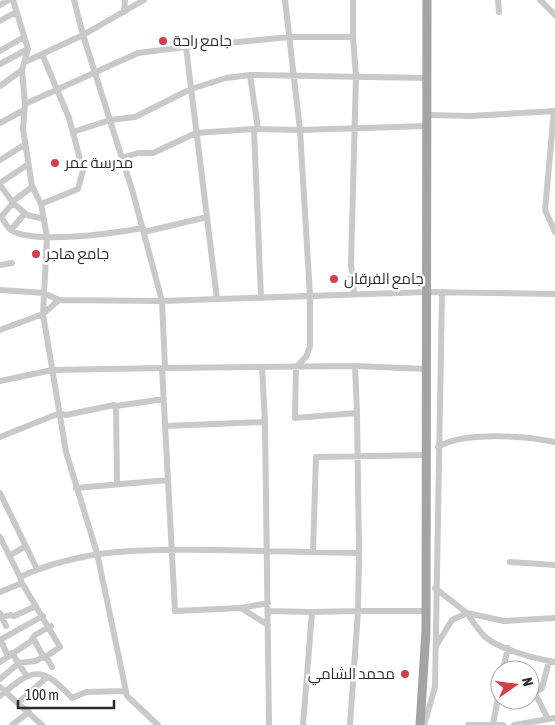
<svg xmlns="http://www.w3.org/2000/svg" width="555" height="725" viewBox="0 0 555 725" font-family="'Asap Condensed',Cairo,sans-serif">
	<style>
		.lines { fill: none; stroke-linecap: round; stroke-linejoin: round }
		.minor { stroke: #c9c9c9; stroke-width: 6 }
		.major { stroke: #a4a4a4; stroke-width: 9 }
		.poi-dot { fill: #d1404b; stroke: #fff; stroke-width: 2 }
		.labels { text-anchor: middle; stroke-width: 5; stroke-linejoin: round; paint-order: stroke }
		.poi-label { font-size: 15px; fill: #2c2c2c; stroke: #fff; text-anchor: start }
	</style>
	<rect width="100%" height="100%" fill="#fff"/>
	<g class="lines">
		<path class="minor" d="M13,0L28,49L22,70L25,104L23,129L32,186L41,204L47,237L43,314L66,452L97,553L127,696L158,725
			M74,0L83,35L133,193L162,301L165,367
			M285,0L300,130L310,296V346L306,357L296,367L295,418L357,413L355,366
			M498,0L499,12
			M540,0L555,15
			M0,5L9,0
			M124,12L125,0
			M0,21L16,12
			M353,37L356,76L351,264L354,294
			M186,47L289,37H353V0
			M0,51L24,37
			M25,62L83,35L144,0
			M0,64L28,49
			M250,75L258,129
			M0,86L22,70
			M25,104L138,53L186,47L217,299
			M554,111L545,210L555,232
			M427,115L470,116L555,111
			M0,123L24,110
			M254,129L261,298
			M73,132L110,120L135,117L191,89L226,78L250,75L427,78
			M122,158L138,153H153L196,133L254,129L300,130L427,126
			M0,160L24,145
			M0,183L27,165
			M0,185L13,203L0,218
			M12,202L32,187
			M13,203L27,215L44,219
			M41,204L78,189L83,170L69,118L42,54
			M1,217C4,221 7,227 11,230C34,245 115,233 143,228
			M11,230L25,213
			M144,232L207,217
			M0,265L12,263
			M0,290L44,293L59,300
			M0,330L43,314L59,300L162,301L427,292L555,294
			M262,367L265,422
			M162,368L355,366L427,369
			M0,381L52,370L162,368L175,611L241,608L268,625
			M357,413L359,553
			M165,426L265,422L269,725
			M0,437L60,413L66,415L114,405L116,406
			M438,447C464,431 525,436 555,442
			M117,485L116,406L164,399
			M76,488L168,480
			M0,493L37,569
			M0,537L20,577
			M313,552L316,457L427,455
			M9,556L26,546
			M510,562L555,565
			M22,583L60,647L44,658L33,638
			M435,588L467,613L504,621L555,618
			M0,592L22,583L20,577C83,548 145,549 214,550C262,551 311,552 359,553L358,611H426
			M241,608L268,603
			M268,611L312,612L303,725
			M312,612L358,611L350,725
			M0,613L6,626
			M0,618L10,615L14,616L36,606
			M0,640L43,616
			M1,641L8,656
			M436,646L452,620L467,613C472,621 478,629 484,636C498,649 536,659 555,662
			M12,653L26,675
			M46,657L52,667
			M0,662L30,642L35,635L51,626
			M503,670L508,648
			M0,679L19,663L36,661L44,656
			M0,687L42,725
			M0,696C33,668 41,665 72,698L86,692L126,691
			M18,703L47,677
			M548,719L535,693L542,688L549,661
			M12,725L29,712
			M424,725L435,687L442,292
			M468,725H503
			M493,725L500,687
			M514,725L555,718"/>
		<path class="major" d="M420,725L426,630L427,0"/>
	</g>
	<g class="poi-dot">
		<circle cx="163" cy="41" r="5"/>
		<circle cx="55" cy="163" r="5"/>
		<circle cx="36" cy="254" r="5"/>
		<circle cx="334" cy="279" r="5"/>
		<circle cx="405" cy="674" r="5"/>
	</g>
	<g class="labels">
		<g class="poi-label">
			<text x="173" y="46">جامع راحة</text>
			<text x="65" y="168">مدرسة عمر</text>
			<text x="46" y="259">جامع هاجر</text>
			<text x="344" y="284">جامع الفرقان</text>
			<text x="395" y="679" text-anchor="end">محمد الشامي</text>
		</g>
	</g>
	<g transform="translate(515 685) rotate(76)"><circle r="24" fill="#ffffff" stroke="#ababab"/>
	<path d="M0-4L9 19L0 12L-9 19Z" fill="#d1404b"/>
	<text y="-8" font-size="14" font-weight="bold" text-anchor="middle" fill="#2c2c2c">N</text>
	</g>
	<path d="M18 700v8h96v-8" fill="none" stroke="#2c2c2c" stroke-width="2.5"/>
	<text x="25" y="700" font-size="15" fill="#2c2c2c" stroke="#ffffff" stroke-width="4" paint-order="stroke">100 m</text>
</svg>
